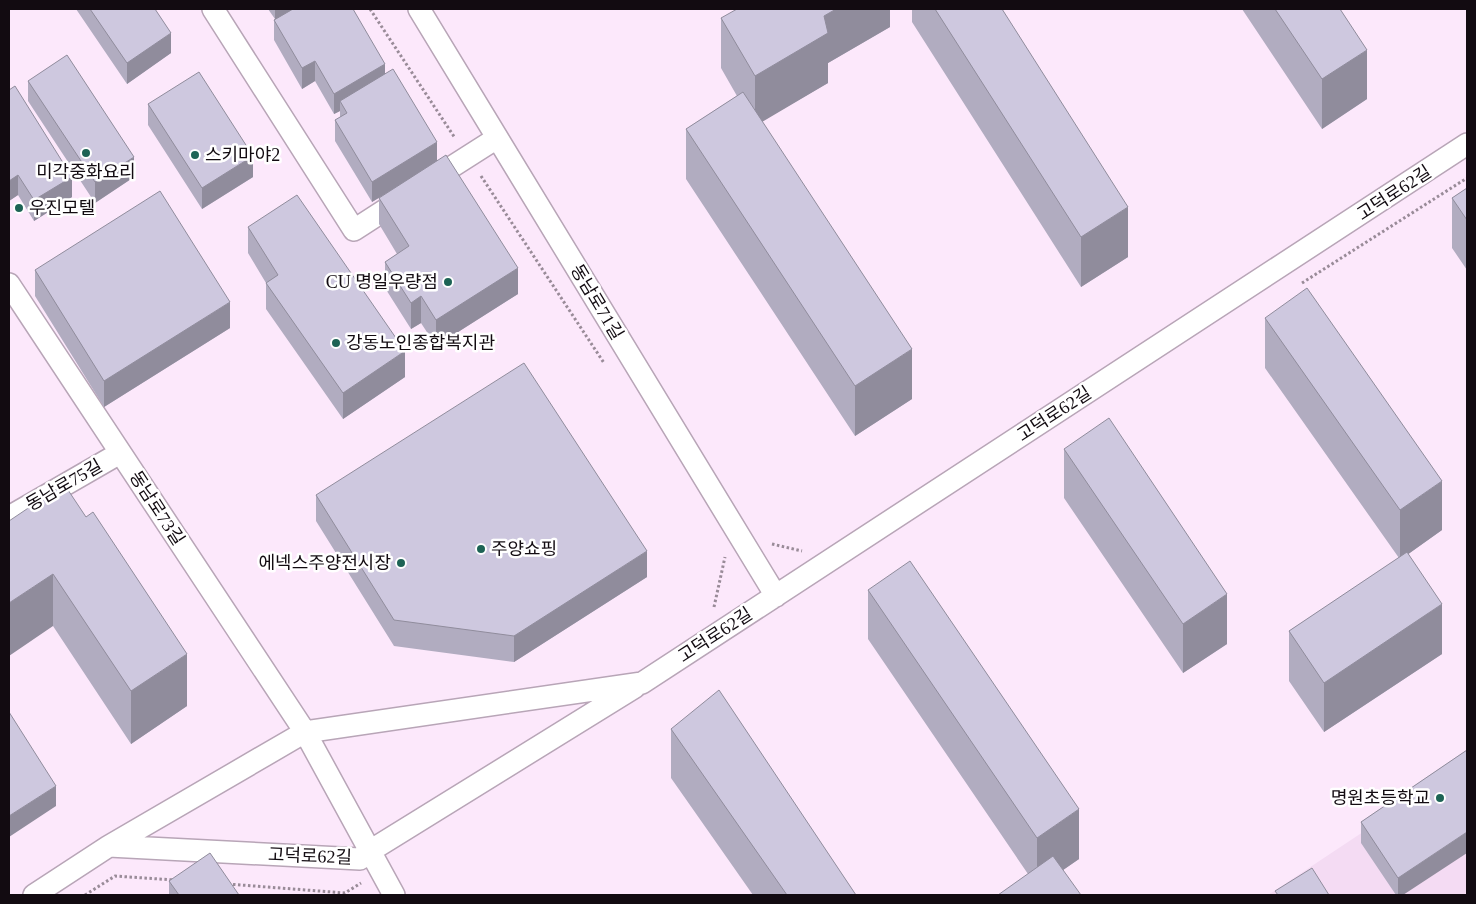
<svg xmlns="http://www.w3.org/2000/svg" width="1476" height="904" viewBox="0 0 1476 904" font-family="'Times New Roman','Noto Sans KR',serif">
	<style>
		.built { fill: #f4dbf3 }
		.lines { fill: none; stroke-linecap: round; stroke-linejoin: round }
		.street-casing { stroke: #b8a5b7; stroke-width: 24 }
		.path { stroke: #998b98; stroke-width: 3; stroke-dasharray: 2.5 2.5; stroke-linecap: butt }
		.street { stroke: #fff; stroke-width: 21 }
		.wall { fill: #b1acc0 }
		.shaded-wall { fill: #908c9c }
		.building { fill: #cec8df; stroke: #908c9c }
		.poi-dot { fill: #1d6355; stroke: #fff; stroke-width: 2 }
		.labels { text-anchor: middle; stroke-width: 5; stroke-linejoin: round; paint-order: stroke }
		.poi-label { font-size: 18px; fill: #120b11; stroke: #fff; text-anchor: start }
		.street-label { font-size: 18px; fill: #120b11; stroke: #fff }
	</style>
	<rect width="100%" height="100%" fill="#fce8fb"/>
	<path class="built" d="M1467,762V895H1268L1360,834Z"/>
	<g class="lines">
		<g class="street-casing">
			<path id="street" d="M213,9L354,230L402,199
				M419,9L776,596
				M428,182L497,138
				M9,284L305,732L394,895
				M9,517L120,453
				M109,846L360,859L370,851L635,687
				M34,895L109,846L305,732L642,683L1467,144"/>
		</g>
		<path class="path" d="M370,9L455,138
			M481,176L604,363
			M1302,283L1467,178
			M772,544L802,551
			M714,607L725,557
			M228,884L345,893L361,883
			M85,895L115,876L174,880"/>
		<use href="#street" class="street"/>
	</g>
	<path class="wall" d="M76,9H155L171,53L127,84Z
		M268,9H353L385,73L518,294L436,346L421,323L411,329L385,288V262L397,254L379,224V198L387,193L372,202L335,141V120L340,118V111L334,114L315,81L302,89L274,40V20L275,19Z
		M890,9V27L828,63V83L762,121L912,399L855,436L686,179V129L737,96L721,68V18Z
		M912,9H1002L1128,257L1081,287L912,22Z
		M1242,9H1340L1367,99L1322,129Z
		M28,81L134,177L95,203L28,101Z
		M9,90L72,197L34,221L18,195L9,201Z
		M148,104L253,177L202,209L148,125Z
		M1467,188V270L1452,248V198Z
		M248,227L405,377L343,419L266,309V283L248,253Z
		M35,270L230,328L104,407L35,296Z
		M1265,318L1442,530L1408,554L1442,654L1324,732L1289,681V631L1399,558L1265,368Z
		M1064,449L1227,644L1183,673L1064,498Z
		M316,495L647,577L514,662L394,646L316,521Z
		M9,521L187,706L131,744L53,626Z
		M868,590L1079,859L1063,870L1028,874L868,639Z
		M671,729L856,895H753L671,778Z
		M1467,750L1403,895H1396L1361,843V822Z
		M169,881L239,895H169Z"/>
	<path class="shaded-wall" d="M275,9H295L275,21Z
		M836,9H890V27L828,63V83L755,126V76L824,16Z
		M171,33V53L127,84V63Z
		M1367,50V99L1322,129V79Z
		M315,61V81L302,89V68Z
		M385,64V84L340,101V111L334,114V94Z
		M437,142V162L372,202V182Z
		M253,156V177L202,209V188Z
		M134,157V177L95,203V182Z
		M18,175V195L9,201V181Z
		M72,177V197L34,221V200Z
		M1128,207V257L1081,287V237Z
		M518,268V294L436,346V320Z
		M421,296V323L411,329V303Z
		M230,302V328L104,407V381Z
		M912,349V399L855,436V386Z
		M405,351V377L343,419V393Z
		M1442,481V530L1400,560V510Z
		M647,551V577L514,662V636Z
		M53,574V626L9,656V603Z
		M1227,594V644L1183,673V624Z
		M1442,604V654L1324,732V683Z
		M187,654V706L131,744V691Z
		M56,786V806L9,837V816Z
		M1079,809V859L1037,888V838Z
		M1467,832V853L1403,895H1398V878Z"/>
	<path class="building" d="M90,9H155L171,33L127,63Z
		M293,9H353L385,64L334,94L315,61L302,68L274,20Z
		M737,9H836L824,16L828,33L755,76L721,18Z
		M935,9H1002L1128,207L1081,237Z
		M1275,9H1340L1367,50L1322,79Z
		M67,55L134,157L95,182L28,81Z
		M393,69L437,142L372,182L335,120L347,113L340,101Z
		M199,72L253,156L202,188L148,104Z
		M15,86L72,177L34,200L18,175L9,181V90Z
		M743,92L912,349L855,386L686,129Z
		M446,155L518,268L436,320L421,296L411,303L385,262L409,246L379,198Z
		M1467,188V220L1452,198Z
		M160,191L230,302L104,381L35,270Z
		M297,195L405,351L343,393L266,283L278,275L248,227Z
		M1307,288L1442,481L1400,510L1265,318Z
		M524,363L647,551L514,636L394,620L316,495Z
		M1109,418L1227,594L1183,624L1064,449Z
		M64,484L86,517L93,512L187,654L131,691L53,574L9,603V521Z
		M1407,552L1442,604L1324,683L1289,631Z
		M910,561L1079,809L1037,838L868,590Z
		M719,690L856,895H787L671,729Z
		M9,712L56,786L9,816Z
		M1467,750V832L1398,878L1361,822Z
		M210,853L239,895H179L169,881Z
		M1053,856L1081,895H998Z
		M1312,868L1329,895H1278L1275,891Z"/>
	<g class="poi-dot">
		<circle cx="86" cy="153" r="5"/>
		<circle cx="195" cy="155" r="5"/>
		<circle cx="19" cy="208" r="5"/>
		<circle cx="448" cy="282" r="5"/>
		<circle cx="336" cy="343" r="5"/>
		<circle cx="481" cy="549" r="5"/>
		<circle cx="401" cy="563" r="5"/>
		<circle cx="1440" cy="798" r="5"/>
	</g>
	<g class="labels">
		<g class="poi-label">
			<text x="205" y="161">스키마야2</text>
			<text x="86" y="178" text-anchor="middle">미각중화요리</text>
			<text x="29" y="214">우진모텔</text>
			<text x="438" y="288" text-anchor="end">CU 명일우량점</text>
			<text x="346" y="349">강동노인종합복지관</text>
			<text x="491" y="555">주양쇼핑</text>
			<text x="391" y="569" text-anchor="end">에넥스주양전시장</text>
			<text x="1430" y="804" text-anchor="end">명원초등학교</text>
		</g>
		<g class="street-label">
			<text transform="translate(1394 193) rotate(-33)" y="6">고덕로62길</text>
			<text transform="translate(597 302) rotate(59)" y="6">동남로71길</text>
			<text transform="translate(1054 414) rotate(-33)" y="6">고덕로62길</text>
			<text transform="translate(64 485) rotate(-30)" y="6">동남로75길</text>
			<text transform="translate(157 508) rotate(57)" y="6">동남로73길</text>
			<text transform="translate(715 635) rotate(-33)" y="6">고덕로62길</text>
			<text transform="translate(310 856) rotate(2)" y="6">고덕로62길</text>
		</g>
	</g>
	<rect width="1476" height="904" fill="none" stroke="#120b11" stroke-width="20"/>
</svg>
